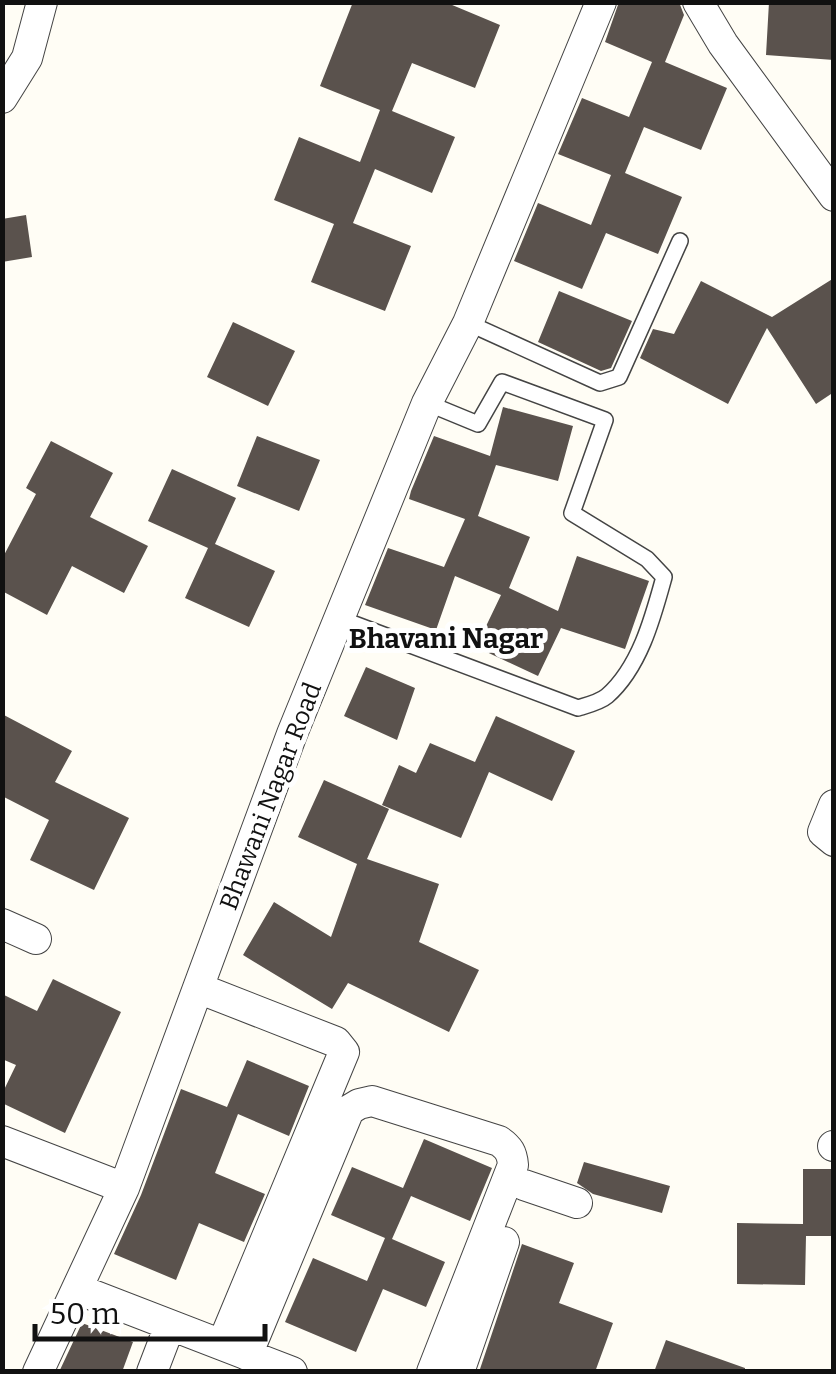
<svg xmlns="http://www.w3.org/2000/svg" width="836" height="1374" viewBox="0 0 836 1374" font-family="Bitter,serif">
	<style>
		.building { fill: #5a524d }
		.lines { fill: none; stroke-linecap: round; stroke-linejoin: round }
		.lane-casing { stroke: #444; stroke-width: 18 }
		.street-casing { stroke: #444; stroke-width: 32 }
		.lane { stroke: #fff; stroke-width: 15 }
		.street { stroke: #fff; stroke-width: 30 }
		.labels { text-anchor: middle; stroke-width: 10; stroke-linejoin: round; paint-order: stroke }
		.street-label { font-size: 25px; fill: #111; stroke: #fff }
		.neighbourhood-label { font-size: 28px; font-weight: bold; fill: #111; stroke: #fff }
	</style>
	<rect width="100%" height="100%" fill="#fffdf5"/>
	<path class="building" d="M353,2H445L500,25L475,88L412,63L392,111L455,137L432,193L375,169L353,223L411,246L385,311L311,282L334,224L274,200L299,137L360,162L380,110L320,86Z
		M619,2H679L684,15L665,62L727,88L701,150L644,127L625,173L682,197L658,254L606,233L582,289L514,261L538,203L591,225L611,175L558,154L582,98L629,117L652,62L605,42Z
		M769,2H834V60L766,55Z
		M26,215L32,257L2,262V219Z
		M834,278V392L816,404L767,328L728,404L640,358L653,329L674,334L701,281L772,317Z
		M559,291L632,321L611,368L601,371L538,342Z
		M233,322L295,351L268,406L207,377Z
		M503,407L573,426L558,481L496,465L478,516L530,537L509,588L558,611L577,556L649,581L625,649L561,628L538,676L476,647L501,595L455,576L436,630L365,605L388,548L444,567L465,519L409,499L411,491L434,436L490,456Z
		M257,436L320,460L299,511L237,486Z
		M51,441L113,473L90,517L148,546L124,593L72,566L47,615L2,591V559L36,494L26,488Z
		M172,469L236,498L215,544L275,571L249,627L185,598L208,548L148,521Z
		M366,667L415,688L397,740L344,716Z
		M2,714L72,751L55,782L129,818L94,890L30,860L49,820L2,796Z
		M496,716L575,751L552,801L489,772L461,838L382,805L399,765L416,773L430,743L475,762Z
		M324,780L389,809L367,859L439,884L419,942L479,970L449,1032L348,983L332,1009L243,955L274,902L331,937L357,864L298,837Z
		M53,979L121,1012L65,1133L2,1103V1094L16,1065L2,1059V994L37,1011Z
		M247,1060L309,1086L289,1136L238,1114L215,1173L265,1194L244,1242L199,1223L176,1280L114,1254L141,1195L181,1089L227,1107Z
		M424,1139L492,1168L470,1221L411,1196L392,1239L445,1262L426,1307L383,1289L356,1352L285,1322L313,1258L367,1281L385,1238L331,1215L352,1167L403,1188Z
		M584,1162L670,1186L662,1213L593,1194L577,1183Z
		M803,1169H834V1236H806L805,1285L737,1284V1223L803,1224Z
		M522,1244L574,1263L559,1303L613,1323L595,1372H479Z
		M82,1323L133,1342L122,1372H59Z
		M666,1340L745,1368V1372H654Z"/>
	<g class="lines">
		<g class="lane-casing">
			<path id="lane" d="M468,323L600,383L619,377L680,241
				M341,619L578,708C588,705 600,702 607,696C640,667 653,617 664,577L647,559L572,513L605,420L502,382L478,424L427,403"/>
		</g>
		<g class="street-casing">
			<path id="street" d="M698,2L723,44L834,196
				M2,98L27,58L42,2
				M834,805L823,832L834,841
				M2,924L36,939
				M198,988L336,1042L344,1052L222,1345
				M2,1141L124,1188
				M833,1146H834
				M524,1185L577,1203
				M77,1289L292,1372
				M247,1355L349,1110L359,1104L372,1101L499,1141C509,1148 512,1153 513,1165L432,1372
				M38,1372L124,1188L292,734L427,403L468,323L601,2
				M152,1372L170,1325
				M459,1372L504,1242"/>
		</g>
		<use href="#lane" class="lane"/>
		<use href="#street" class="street"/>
	</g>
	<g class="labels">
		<g class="street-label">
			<text transform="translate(270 796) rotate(-69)" y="9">Bhawani Nagar Road</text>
		</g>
		<g class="neighbourhood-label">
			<text x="446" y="648">Bhavani Nagar</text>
		</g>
	</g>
	<rect width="836" height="1374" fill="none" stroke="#111111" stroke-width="10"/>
	<path d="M35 1324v15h230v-15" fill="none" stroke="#111111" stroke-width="5"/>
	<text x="50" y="1324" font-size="30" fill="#111111" stroke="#ffffff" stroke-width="8" paint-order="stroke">50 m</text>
</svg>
